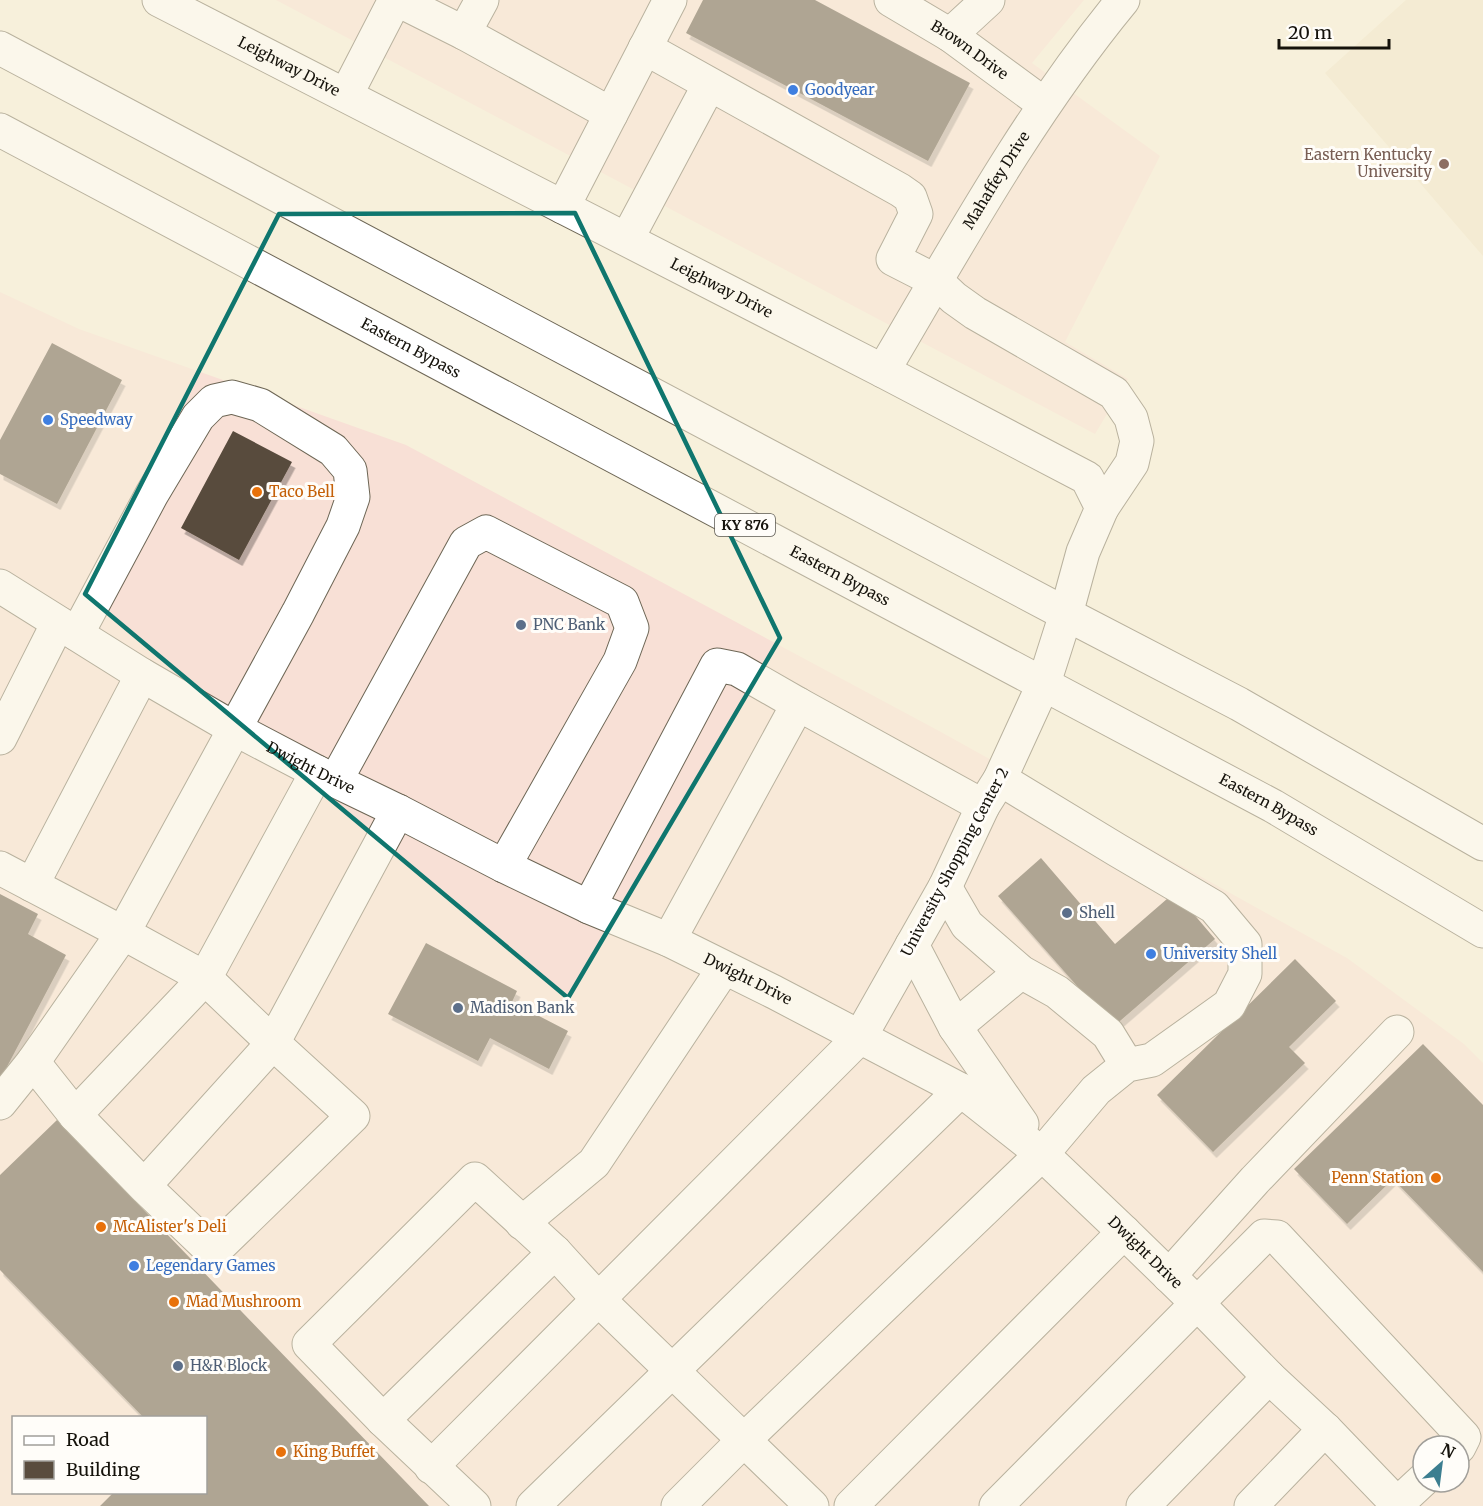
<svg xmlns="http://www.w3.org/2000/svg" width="1483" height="1506" viewBox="0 0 1483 1506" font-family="Merriweather,serif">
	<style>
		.commercial { fill: #f8e0d6; fill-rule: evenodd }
		.built { fill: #efe5c9 }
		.building { fill: #594c3e; filter: url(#shadow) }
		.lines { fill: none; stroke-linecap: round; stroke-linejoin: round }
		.minor-casing { stroke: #6d6655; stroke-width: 35 }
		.major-casing { stroke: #6d6655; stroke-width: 35 }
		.minor { stroke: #fff; stroke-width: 33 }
		.major { stroke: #fff; stroke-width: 33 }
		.marked { fill: none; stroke: #0f766e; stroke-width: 4.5; stroke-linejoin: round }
		.shop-dot { fill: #3f7fe0; stroke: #fffdf9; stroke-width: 2 }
		.education-dot { fill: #8d6e63; stroke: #fffdf9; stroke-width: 2 }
		.food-dot { fill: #e8710a; stroke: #fffdf9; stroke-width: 2 }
		.service-dot { fill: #5c6f8a; stroke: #fffdf9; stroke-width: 2 }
		.labels { text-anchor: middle; stroke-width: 6; stroke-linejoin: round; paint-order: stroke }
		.shield { fill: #fffdf9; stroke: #5b5852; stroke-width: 1.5 }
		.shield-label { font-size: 14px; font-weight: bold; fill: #15120b }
		.street-label { font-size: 15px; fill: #15120b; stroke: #fffdf9 }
		.shop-label { font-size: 15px; fill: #366cbe; stroke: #fffdf9; text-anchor: start }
		.education-label { font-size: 15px; fill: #785e54; stroke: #fffdf9; text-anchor: end }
		.food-label { font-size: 15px; fill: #c56008; stroke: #fffdf9; text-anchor: start }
		.service-label { font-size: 15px; fill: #4e5e75; stroke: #fffdf9; text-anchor: start }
	</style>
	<defs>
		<filter id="shadow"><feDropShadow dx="3.5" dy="6" stdDeviation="0" flood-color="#0004"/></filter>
	</defs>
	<rect width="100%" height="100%" fill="#f7f0db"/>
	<path class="commercial" d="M276,0H1084L1032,63L1160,156L1065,342L1128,379L1095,434Z
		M0,292L79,329L406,445L941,732L1347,958L1464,1044L1483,1063V1506H0ZM14,1418H206V1492H14ZM1423,1446H1459V1482H1423Z"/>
	<path class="built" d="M1406,0H1483V256L1325,73Z"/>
	<path class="building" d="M703,0H815L970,83L928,161L686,33Z
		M52,343L122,380L57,504L0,474V440Z
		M233,431L292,462L239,560L181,528Z
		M1041,858L1115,944L1175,892L1215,939L1113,1027L998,896Z
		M0,894L38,914L28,934L66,955L0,1080Z
		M426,943L517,991L512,1002L568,1031L549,1069L490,1038L478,1061L388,1014Z
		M1295,959L1336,1001L1289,1047L1305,1063L1213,1152L1157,1095Z
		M1423,1044L1483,1105V1272L1393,1179L1347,1224L1294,1169Z
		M57,1120L429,1506H100L114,1492H206V1418H144L0,1270V1175Z"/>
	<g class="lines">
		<g class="minor-casing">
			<g id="minor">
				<path id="s1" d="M159,0L883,371L1087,478L1102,508L1083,552L1066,614L1044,683L1000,779L983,806L945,887L860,1037L431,1467"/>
				<path d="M398,0L464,33"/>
				<path d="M482,0L464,33L611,114"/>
				<path id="s2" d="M891,0L950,35L1044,104"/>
				<path d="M950,35L988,0"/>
				<path d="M645,48L900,190L910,197L916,214L893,259L936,281L954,298L975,313L1114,393L1131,418L1137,441L1132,463L1102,508"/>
				<path d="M346,95L395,0"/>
				<path d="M563,207L670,0"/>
				<path d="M627,239L709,85"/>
				<path id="s3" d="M883,371C958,244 1029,114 1123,0"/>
				<path id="s4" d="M0,586L142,675L235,729L317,772L398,811L504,866L589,907L669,940L774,992L961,1090L1042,1154L1124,1232L1198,1304L1269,1377L1325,1429L1399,1506"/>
				<path d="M0,738L58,623"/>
				<path d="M336,780L466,543L486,532L622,602L632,628L620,661L504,866"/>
				<path d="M0,868L123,933L205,978L273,1043L398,811"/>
				<path d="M32,885L142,675"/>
				<path d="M945,887L967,925L1021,972L1057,992L1108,1034L1127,1065"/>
				<path d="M589,907L717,665L737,669L798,704"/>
				<path d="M669,940L798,704L983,806"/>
				<path d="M912,945L955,1027L1022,1124"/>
				<path d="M955,1027L1021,972"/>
				<path d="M33,1062L75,1115"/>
				<path d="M0,1103L33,1062L123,933L298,613L343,526L353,497L350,470L333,450L260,405L232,397L214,401L198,417L152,494L77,634"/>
				<path d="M144,1186L273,1043L353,1116L213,1252L144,1186L75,1115L205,978L317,772"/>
				<path d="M522,1223L594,1163L724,968"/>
				<path d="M1169,1276L1255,1180L1397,1032"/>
				<path d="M383,1420L555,1252"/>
				<path d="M474,1506L383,1420L309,1344L475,1179L555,1252L598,1299L812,1506"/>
				<path d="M533,1506L961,1090"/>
				<path d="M678,1506L744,1440L1042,1154L1096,1090L1127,1065L1152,1060L1229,1005L1245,974V944L1214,907L1117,850L1000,779"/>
				<path d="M851,1506L1124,1232"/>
				<path d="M996,1506L1264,1236L1277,1237L1464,1437L1459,1447"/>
				<path d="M1143,1506L1269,1377"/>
				<path d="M1251,1506L1325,1429"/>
				<path d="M1395,1506L1423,1480"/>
			</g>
		</g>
		<g class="major-casing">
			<g id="major">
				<path d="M0,48L1066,614L1239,704L1483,844"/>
				<path id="s5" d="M0,130L1273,806L1483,931"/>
			</g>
		</g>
		<use href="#minor" class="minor"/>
		<use href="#major" class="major"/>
	</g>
	<path d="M0 0H1483V1506H0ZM575,213L780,638L568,998L85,594L279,214Z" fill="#f7f0db" fill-opacity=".55" fill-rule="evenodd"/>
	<path class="marked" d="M575,213L780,638L568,998L85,594L279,214Z"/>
	<g class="shop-dot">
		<circle cx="793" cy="90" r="6"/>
		<circle cx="48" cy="420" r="6"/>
		<circle cx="1151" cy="954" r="6"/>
		<circle cx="134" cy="1266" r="6"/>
	</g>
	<circle class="education-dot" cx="1444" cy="164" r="6"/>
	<g class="food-dot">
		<circle cx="257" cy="492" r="6"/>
		<circle cx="1436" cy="1178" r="6"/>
		<circle cx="101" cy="1227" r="6"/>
		<circle cx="174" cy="1302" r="6"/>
		<circle cx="281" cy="1452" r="6"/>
	</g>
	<g class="service-dot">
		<circle cx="521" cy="625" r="6"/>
		<circle cx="1067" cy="913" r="6"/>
		<circle cx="458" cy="1008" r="6"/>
		<circle cx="178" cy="1366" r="6"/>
	</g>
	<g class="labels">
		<rect class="shield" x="715" y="514" width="60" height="22" rx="4.5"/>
		<g class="shield-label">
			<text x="745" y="530">KY 876</text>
		</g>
		<g class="street-label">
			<text dy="5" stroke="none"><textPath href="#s2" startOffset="93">Brown Drive</textPath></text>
			<text dy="5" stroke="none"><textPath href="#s1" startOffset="146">Leighway Drive</textPath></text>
			<text dy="5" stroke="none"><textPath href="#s3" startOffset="222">Mahaffey Drive</textPath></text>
			<text dy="5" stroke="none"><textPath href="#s1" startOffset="632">Leighway Drive</textPath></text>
			<text dy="5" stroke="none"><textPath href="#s5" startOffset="465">Eastern Bypass</textPath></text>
			<text dy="5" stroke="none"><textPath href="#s5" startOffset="951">Eastern Bypass</textPath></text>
			<text dy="5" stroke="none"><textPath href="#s4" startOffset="360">Dwight Drive</textPath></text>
			<text dy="5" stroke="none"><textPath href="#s5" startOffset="1437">Eastern Bypass</textPath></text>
			<text transform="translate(955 862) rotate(-62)" y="5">University Shopping Center 2</text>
			<text dy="5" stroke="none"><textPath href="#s4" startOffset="846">Dwight Drive</textPath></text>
			<text dy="5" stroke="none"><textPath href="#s4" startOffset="1332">Dwight Drive</textPath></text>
		</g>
		<g class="shop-label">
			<text x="805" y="95">Goodyear</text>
			<text x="60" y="425">Speedway</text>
			<text x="1163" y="959">University Shell</text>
			<text x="146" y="1271">Legendary Games</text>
		</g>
		<g class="education-label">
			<text x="1432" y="160">Eastern Kentucky<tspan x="1432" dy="17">University</tspan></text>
		</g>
		<g class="food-label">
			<text x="269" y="497">Taco Bell</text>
			<text x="1424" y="1183" text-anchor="end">Penn Station</text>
			<text x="113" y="1232">McAlister's Deli</text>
			<text x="186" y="1307">Mad Mushroom</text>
			<text x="293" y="1457">King Buffet</text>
		</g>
		<g class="service-label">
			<text x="533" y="630">PNC Bank</text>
			<text x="1079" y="918">Shell</text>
			<text x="470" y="1013">Madison Bank</text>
			<text x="190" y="1371">H&amp;R Block</text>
		</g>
	</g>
	<rect x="12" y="1416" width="195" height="78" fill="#fffdf9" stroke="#a19f9a" stroke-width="1.5"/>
	<rect x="24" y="1436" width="30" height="9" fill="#ffffff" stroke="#a19f9a" stroke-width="1.5"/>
	<text x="66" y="1446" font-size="18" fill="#15120b">Road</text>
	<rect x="24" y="1461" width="30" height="18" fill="#594c3e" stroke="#a19f9a" stroke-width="1.5"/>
	<text x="66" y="1476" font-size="18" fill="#15120b">Building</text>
	<g transform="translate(1441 1464) rotate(28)"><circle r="28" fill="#fffdf9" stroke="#a19f9a" stroke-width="1.5"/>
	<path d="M0-4.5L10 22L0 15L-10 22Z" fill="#3c7e90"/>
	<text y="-9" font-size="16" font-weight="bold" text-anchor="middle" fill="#15120b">N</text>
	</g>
	<path d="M1279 39v9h110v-9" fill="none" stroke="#15120b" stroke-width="3"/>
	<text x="1288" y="39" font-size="18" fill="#15120b" stroke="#fffdf9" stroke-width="4.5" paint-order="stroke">20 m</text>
</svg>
